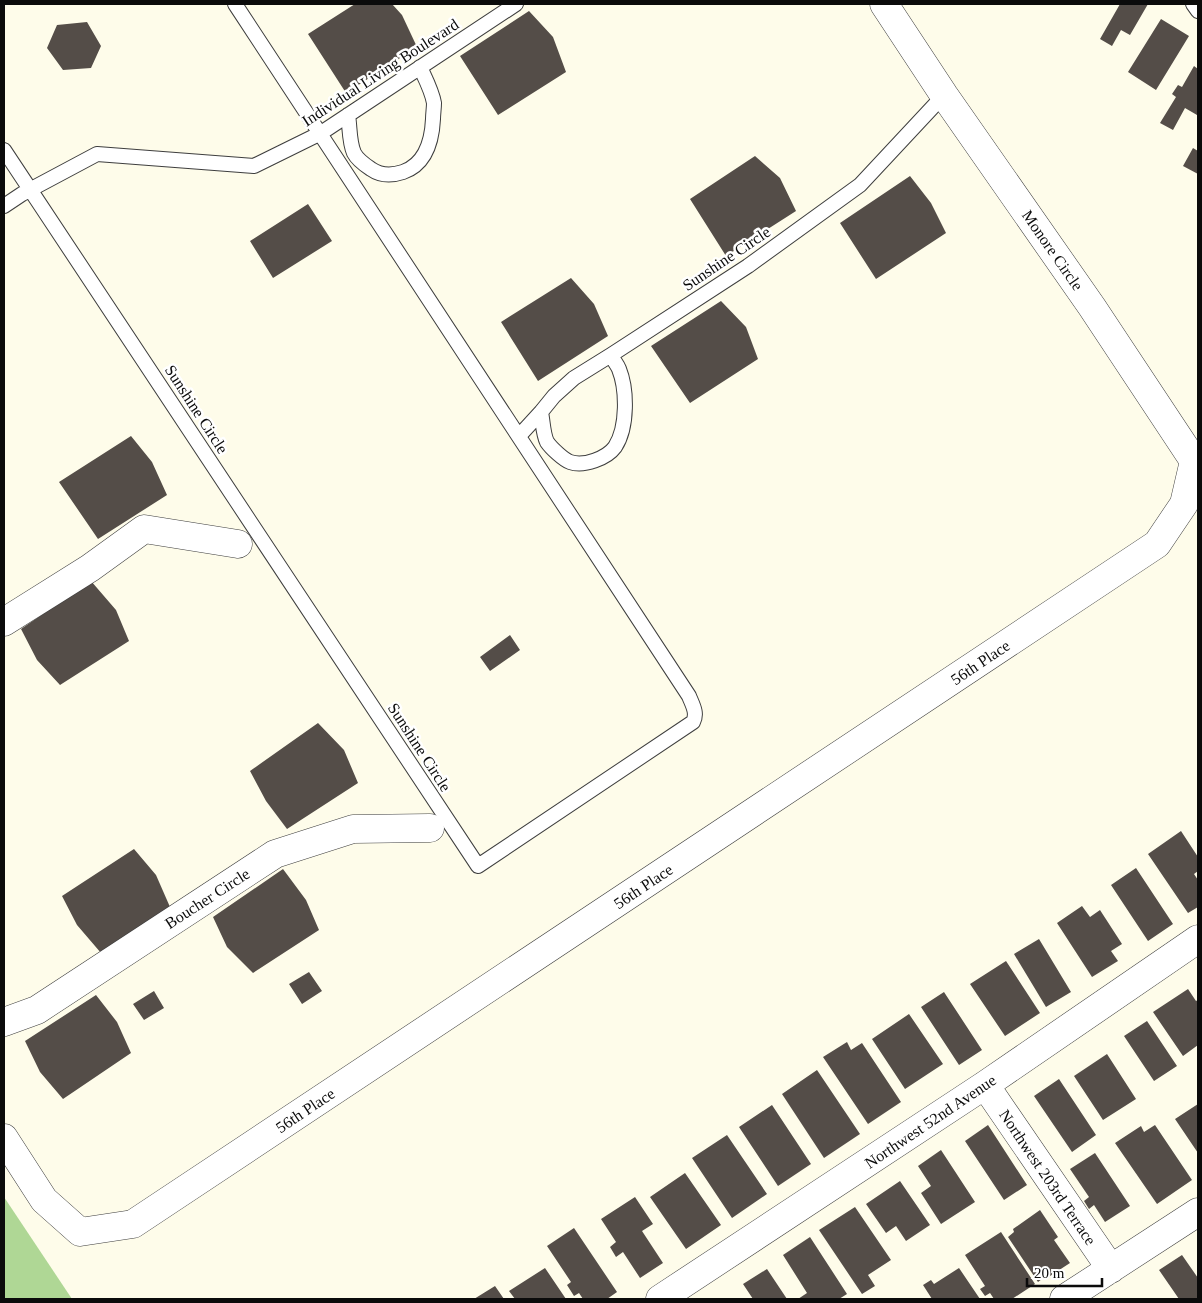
<svg xmlns="http://www.w3.org/2000/svg" width="1202" height="1303" viewBox="0 0 1202 1303" font-family="Georgia,serif">
	<style>
		.forest { fill: #afd795 }
		.building { fill: #544d48 }
		.lines { fill: none; stroke-linecap: round; stroke-linejoin: round }
		.lane-casing { stroke: #3e3e3e; stroke-width: 16 }
		.street-casing { stroke: #3e3e3e; stroke-width: 29 }
		.lane { stroke: #fff; stroke-width: 14 }
		.street { stroke: #fff; stroke-width: 28 }
		.labels { text-anchor: middle; stroke-width: 5; stroke-linejoin: round; paint-order: stroke }
		.street-label { font-size: 16px; fill: #0b0b0b; stroke: #fff }
	</style>
	<rect width="100%" height="100%" fill="#fefcea"/>
	<path class="forest" d="M4,1197L72,1299H4Z"/>
	<path class="building" d="M355,4H392L402,15L417,47L346,93L308,34Z
		M1120,4H1148L1130,35L1121,30L1112,46L1100,39Z
		M529,11L553,37L566,72L498,115L460,56Z
		M1161,19L1189,36L1156,90L1128,72Z
		M87,22L101,46L91,68L63,70L47,48L57,25Z
		M1194,66L1198,69V114L1197,115L1185,108L1173,130L1160,123L1176,97L1172,94L1178,85L1182,87Z
		M1193,148L1198,151V174L1183,166Z
		M755,156L780,178L796,211L726,256L690,199Z
		M910,176L931,203L946,233L876,279L840,223Z
		M308,204L332,241L273,278L250,241Z
		M571,278L594,304L608,336L538,381L501,322Z
		M721,301L746,327L758,359L690,403L651,346Z
		M131,436L152,462L167,495L98,539L59,482Z
		M91,581L116,610L129,641L60,685L37,660L21,629Z
		M510,635L520,650L490,671L480,657Z
		M318,723L344,750L358,783L287,829L266,801L250,771Z
		M1181,831L1198,857V871L1194,874L1198,880V907L1188,913L1148,854Z
		M134,849L156,875L170,907L101,953L77,925L62,896Z
		M1136,868L1173,924L1148,941L1111,885Z
		M283,869L306,900L319,930L253,973L227,947L213,917Z
		M1082,906L1090,917L1100,910L1122,944L1111,951L1118,961L1092,977L1057,923Z
		M1039,939L1071,992L1046,1007L1014,954Z
		M1006,961L1040,1013L1005,1036L970,984Z
		M309,972L322,991L302,1004L289,984Z
		M1188,989L1196,1001L1198,1000V1045L1183,1056L1153,1012Z
		M154,991L164,1008L144,1020L133,1004Z
		M944,992L982,1050L959,1065L921,1007Z
		M96,995L117,1022L131,1053L63,1099L40,1072L25,1041Z
		M909,1014L943,1064L905,1089L872,1039Z
		M1147,1021L1177,1066L1154,1081L1124,1036Z
		M847,1042L851,1050L862,1043L901,1102L868,1124L823,1057Z
		M1107,1054L1136,1099L1103,1120L1074,1076Z
		M817,1070L860,1134L824,1158L782,1094Z
		M1059,1079L1096,1135L1072,1152L1034,1096Z
		M1198,1104V1153L1175,1119Z
		M772,1105L811,1164L778,1186L739,1127Z
		M988,1125L1027,1185L1004,1200L965,1141Z
		M1155,1125L1192,1180L1157,1204L1115,1143L1141,1126L1144,1132Z
		M727,1135L767,1194L732,1218L692,1158Z
		M941,1150L975,1202L941,1224L921,1193L931,1186L918,1166Z
		M1095,1153L1130,1206L1105,1222L1094,1205L1089,1209L1084,1201L1089,1197L1070,1169Z
		M685,1173L721,1225L686,1249L650,1197Z
		M900,1181L930,1225L906,1241L896,1226L886,1233L866,1204Z
		M635,1197L653,1224L642,1231L663,1263L640,1278L623,1252L616,1257L610,1247L616,1242L601,1219Z
		M855,1207L891,1260L868,1275L875,1286L862,1294L819,1230Z
		M1040,1210L1058,1237L1054,1240L1070,1263L1047,1278L1046,1276L1038,1282L1008,1237L1014,1232L1013,1229Z
		M574,1228L617,1292L607,1299H583L579,1293L574,1296L567,1285L571,1282L547,1246Z
		M1001,1232L1035,1284L1012,1299H994L990,1293L985,1296L980,1289L985,1286L965,1255Z
		M810,1237L847,1294L839,1299H798L807,1293L783,1255Z
		M1182,1255L1198,1278V1299H1179L1159,1270Z
		M545,1268L566,1299H515L509,1291Z
		M959,1268L980,1299H932L923,1285L931,1280L934,1284Z
		M767,1269L787,1299H753L743,1284Z
		M495,1286L504,1299H474Z"/>
	<g class="lines">
		<g class="lane-casing">
			<path id="lane" d="M1193,4L1198,11
				M348,115C350,127 349,142 354,153C357,159 365,165 371,169C381,176 391,176 403,172C426,164 432,140 433,119C433,114 434,108 434,103C432,91 425,78 420,67
				M4,150L478,866L693,722C698,713 692,704 689,696L235,4
				M4,206L22,194L97,154L254,166L321,133L516,4
				M541,412C543,422 543,434 547,442C551,448 564,460 570,462C584,467 607,458 615,447C628,427 627,389 619,369C617,364 613,360 611,355
				M519,436L541,412L554,396L574,378L611,355L748,266L860,185L944,95"/>
		</g>
		<g class="street-casing">
			<path id="street" d="M4,622L90,568L144,529L238,544
				M4,1022L37,1010L275,854L353,829L430,828
				M985,1085L1111,1269
				M4,1138L44,1200L80,1232L133,1224L1157,544L1184,504L1194,461L1092,307L944,95L884,4
				M660,1299L985,1085L1198,939
				M1064,1299L1198,1212"/>
		</g>
		<use href="#lane" class="lane"/>
		<use href="#street" class="street"/>
	</g>
	<g class="labels">
		<g class="street-label">
			<text transform="translate(380 72) rotate(-33)" y="6">Individual Living Boulevard</text>
			<text transform="translate(1053 250) rotate(55)" y="6">Monore Circle</text>
			<text transform="translate(726 258) rotate(-34)" y="6">Sunshine Circle</text>
			<text transform="translate(197 409) rotate(57)" y="6">Sunshine Circle</text>
			<text transform="translate(980 662) rotate(-34)" y="6">56th Place</text>
			<text transform="translate(420 747) rotate(57)" y="6">Sunshine Circle</text>
			<text transform="translate(643 886) rotate(-34)" y="6">56th Place</text>
			<text transform="translate(207 898) rotate(-33)" y="6">Boucher Circle</text>
			<text transform="translate(305 1110) rotate(-34)" y="6">56th Place</text>
			<text transform="translate(930 1121) rotate(-34)" y="6">Northwest 52nd Avenue</text>
			<text transform="translate(1048 1177) rotate(56)" y="6">Northwest 203rd Terrace</text>
		</g>
	</g>
	<rect width="1202" height="1303" fill="none" stroke="#0b0b0b" stroke-width="10"/>
	<path d="M1027 1278v8h75v-8" fill="none" stroke="#0b0b0b" stroke-width="2.5"/>
	<text x="1034" y="1278" font-size="15" fill="#0b0b0b" stroke="#ffffff" stroke-width="4" paint-order="stroke">20 m</text>
</svg>
